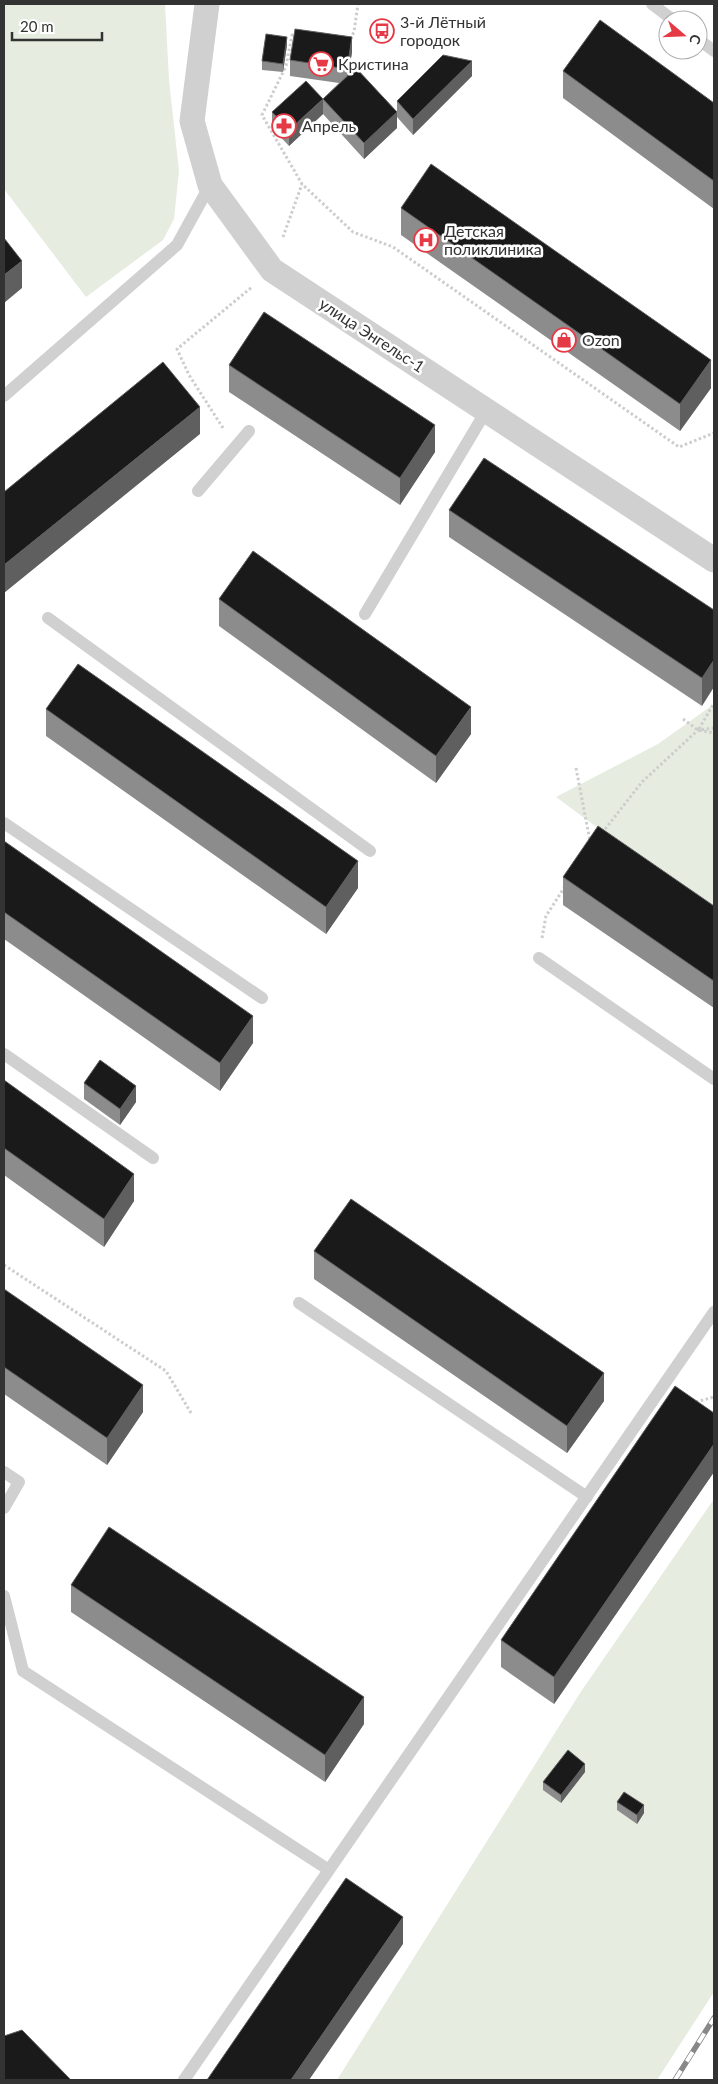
<svg xmlns="http://www.w3.org/2000/svg" width="718" height="2084" viewBox="0 0 718 2084" font-family="Lato,sans-serif">
	<style>
		.green { fill: #e6ecdf }
		.lines { fill: none; stroke-linecap: round; stroke-linejoin: round }
		.path { stroke: #cdcdcd; stroke-width: 3; stroke-dasharray: 2.5 2.5; stroke-linecap: butt }
		.service { stroke: #d0d0d0; stroke-width: 12 }
		.minor { stroke: #d0d0d0; stroke-width: 25 }
		.rail-casing { stroke: #888; stroke-width: 5.5 }
		.rail { stroke: #fff; stroke-width: 4; stroke-dasharray: 11; stroke-linecap: butt }
		.wall { fill: #8c8c8c }
		.shaded-wall { fill: #5f5f5f }
		.building { fill: #1a1a1a; stroke: #5f5f5f }
		.labels { text-anchor: middle; stroke-width: 5; stroke-linejoin: round; paint-order: stroke }
		.poi-label { font-size: 16px; fill: #333; stroke: #fff; text-anchor: start }
		.street-label { font-size: 16px; fill: #333; stroke: #fff }
	</style>
	<rect width="100%" height="100%" fill="#fff"/>
	<path class="green" d="M4,4H165L169,80L179,171L174,219L163,240L86,297L4,189Z
		M714,704V914L556,797L658,744Z
		M714,1499V1992L657,2080H337L580,1693Z"/>
	<g class="lines">
		<path class="path" d="M298,36L292,35L286,66L262,115L302,184L353,232L393,247L679,447L714,433
			M350,39L354,32L358,4
			M283,237L302,184
			M223,428L189,375L177,349L252,287
			M683,719L698,730L714,733
			M699,729L714,703
			M576,768L590,841
			M602,833L642,782L698,730L714,728
			M542,938L546,916L564,888
			M4,1265L166,1371L191,1413
			M696,1402L714,1397"/>
		<path class="service" d="M652,4L673,20
			M698,39L714,51
			M4,396L177,245L210,185
			M198,491L249,431
			M365,614L486,411
			M48,618L370,851
			M4,823L262,998
			M539,958L714,1079
			M4,1054L153,1158
			M299,1303L587,1497
			M4,1472L19,1482L4,1508
			M4,1596L23,1671L329,1870
			M184,2080L714,1312"/>
		<path class="minor" d="M207,4L192,121L210,185L272,270L714,560"/>
		<g class="rail-casing">
			<path id="rail" d="M675,2080L714,2018"/>
		</g>
		<use href="#rail" class="rail"/>
	</g>
	<path class="wall" d="M287,45L283,72L262,70V61Z
		M352,52L348,75L397,112V101L472,76L413,135L397,117V128L364,159L323,114V99L339,83L290,76V60Z
		M563,71L714,103V209L563,98Z
		M272,112L323,114L289,146L272,128Z
		M401,208L711,388L680,431L401,235Z
		M229,365L435,452L400,505L229,392Z
		M449,510L714,610L702,706L449,537Z
		M219,599L471,734L436,783L219,626Z
		M46,709L358,888L326,934L46,736Z
		M4,841L253,1043L220,1091L4,939Z
		M563,877L714,906V1008L563,905Z
		M4,1080L134,1201L104,1247L4,1175Z
		M84,1083L136,1102L120,1125L84,1099Z
		M314,1251L604,1401L567,1453L314,1279Z
		M4,1289L143,1412L107,1465L4,1394Z
		M714,1413V1472L554,1704L501,1667V1640Z
		M71,1585L364,1724L325,1782L71,1612Z
		M585,1772L561,1803L543,1790V1782Z
		M617,1802L644,1813L637,1824L617,1810Z"/>
	<path class="shaded-wall" d="M287,37V45L283,72V64Z
		M352,37V52L347,85V69Z
		M472,61V76L413,135V119Z
		M323,99V114L289,146V130Z
		M397,112V128L364,159V143Z
		M22,261V288L4,303V275Z
		M711,360V388L680,431V404Z
		M200,407V434L4,593V565Z
		M435,425V452L400,505V478Z
		M714,660V687L702,706V678Z
		M471,707V734L436,783V756Z
		M358,861V888L326,934V907Z
		M253,1016V1043L220,1091V1063Z
		M136,1086V1102L120,1125V1109Z
		M134,1174V1201L104,1247V1219Z
		M604,1373V1401L567,1453V1426Z
		M143,1385V1412L107,1465V1438Z
		M714,1444V1472L554,1704V1677Z
		M364,1697V1724L325,1782V1755Z
		M585,1764V1772L561,1803V1795Z
		M644,1805V1813L637,1824V1815Z
		M403,1917V1944L309,2080H291Z"/>
	<path class="building" d="M600,20L714,103V181L563,71Z
		M295,29L352,37L347,69L290,60Z
		M266,34L287,37L283,64L262,61Z
		M443,55L472,61L413,119L397,101Z
		M356,68L397,112L364,143L323,99Z
		M306,81L323,99L289,130L272,112Z
		M431,164L711,360L680,404L401,208Z
		M4,238L22,261L4,275Z
		M264,312L435,425L400,478L229,365Z
		M163,362L200,407L4,565V492Z
		M484,458L714,610V660L702,678L449,510Z
		M253,551L471,707L436,756L219,599Z
		M78,664L358,861L326,907L46,709Z
		M598,826L714,906V981L563,877Z
		M4,841L253,1016L220,1063L4,912Z
		M100,1060L136,1086L120,1109L84,1083Z
		M4,1080L134,1174L104,1219L4,1148Z
		M351,1199L604,1373L567,1426L314,1251Z
		M4,1289L143,1385L107,1438L4,1367Z
		M675,1386L714,1413V1444L554,1677L501,1640Z
		M109,1527L364,1697L325,1755L71,1585Z
		M568,1750L585,1764L561,1795L543,1782Z
		M624,1792L644,1805L637,1815L617,1802Z
		M346,1878L403,1917L291,2080H207Z
		M22,2030L71,2080H4V2036Z"/>
	<defs>
		<g id="bus-ring" transform="scale(1.25)"><circle r="9.5" fill="#fff" stroke="#e63946" stroke-width="1.5"/><path d="M-5-6H5V4H4V6H2V4H-2V6H-4V4H-5ZM-3.5-4V0h7V-4ZM-3.5 1.2v1.5H-2V1.2ZM2 1.2v1.5H3.5V1.2Z" fill="#e63946"/></g>
		<g id="supermarket-ring" transform="scale(1.25)"><circle r="9.5" fill="#fff" stroke="#e63946" stroke-width="1.5"/><path d="M-6-5.5h2.5l.6 2H6L4.5 2H-2.5L-4.4-4H-6ZM-1.5 3.2a1.3 1.3 0 1 0 .1 0ZM3 3.2a1.3 1.3 0 1 0 .1 0Z" fill="#e63946"/></g>
		<g id="pharmacy-ring" transform="scale(1.25)"><circle r="9.5" fill="#fff" stroke="#e63946" stroke-width="1.5"/><path d="M-2-6h4v4h4v4h-4v4h-4v-4h-4v-4h4Z" fill="#e63946"/></g>
		<g id="hospital-ring" transform="scale(1.25)"><circle r="9.5" fill="#fff" stroke="#e63946" stroke-width="1.5"/><path d="M-5-5h3v3.5h4V-5h3V5h-3V1.5h-4V5h-3Z" fill="#e63946"/></g>
		<g id="shop-ring" transform="scale(1.25)"><circle r="9.5" fill="#fff" stroke="#e63946" stroke-width="1.5"/><path d="M-5-2.5h2.3a2.7 3.5 0 0 1 5.4 0H5L5.5 6h-11ZM-1.5-2.5h3a1.5 2.3 0 0 0-3 0Z" fill="#e63946"/></g>
	</defs>
	<g fill-rule="evenodd">
		<use href="#bus-ring" x="382" y="31"/>
		<use href="#supermarket-ring" x="321" y="64"/>
		<use href="#pharmacy-ring" x="284" y="126"/>
		<use href="#hospital-ring" x="426" y="240"/>
		<use href="#shop-ring" x="564" y="340"/>
	</g>
	<g class="labels">
		<g class="poi-label">
			<text x="400" y="28">3-й Лётный<tspan x="400" dy="18">городок</tspan></text>
			<text x="338" y="70">Кристина</text>
			<text x="302" y="132">Апрель</text>
			<text x="444" y="237">Детская<tspan x="444" dy="18">поликлиника</tspan></text>
			<text x="582" y="346">Ozon</text>
		</g>
		<g class="street-label">
			<text transform="translate(372 335) rotate(33)" y="6">улица Энгельс-1</text>
		</g>
	</g>
	<rect width="718" height="2084" fill="none" stroke="#333333" stroke-width="10"/>
	<g transform="translate(683 35) rotate(109)"><circle r="24" fill="#ffffff" stroke="#adadad"/>
	<path d="M0-4L9 19L0 12L-9 19Z" fill="#e63946"/>
	<text y="-8" font-size="14" font-weight="bold" text-anchor="middle" fill="#333333">С</text>
	</g>
	<path d="M12 32v8h90v-8" fill="none" stroke="#333333" stroke-width="2.5"/>
	<text x="20" y="32" font-size="15" fill="#333333" stroke="#ffffff" stroke-width="4" paint-order="stroke">20 m</text>
</svg>
